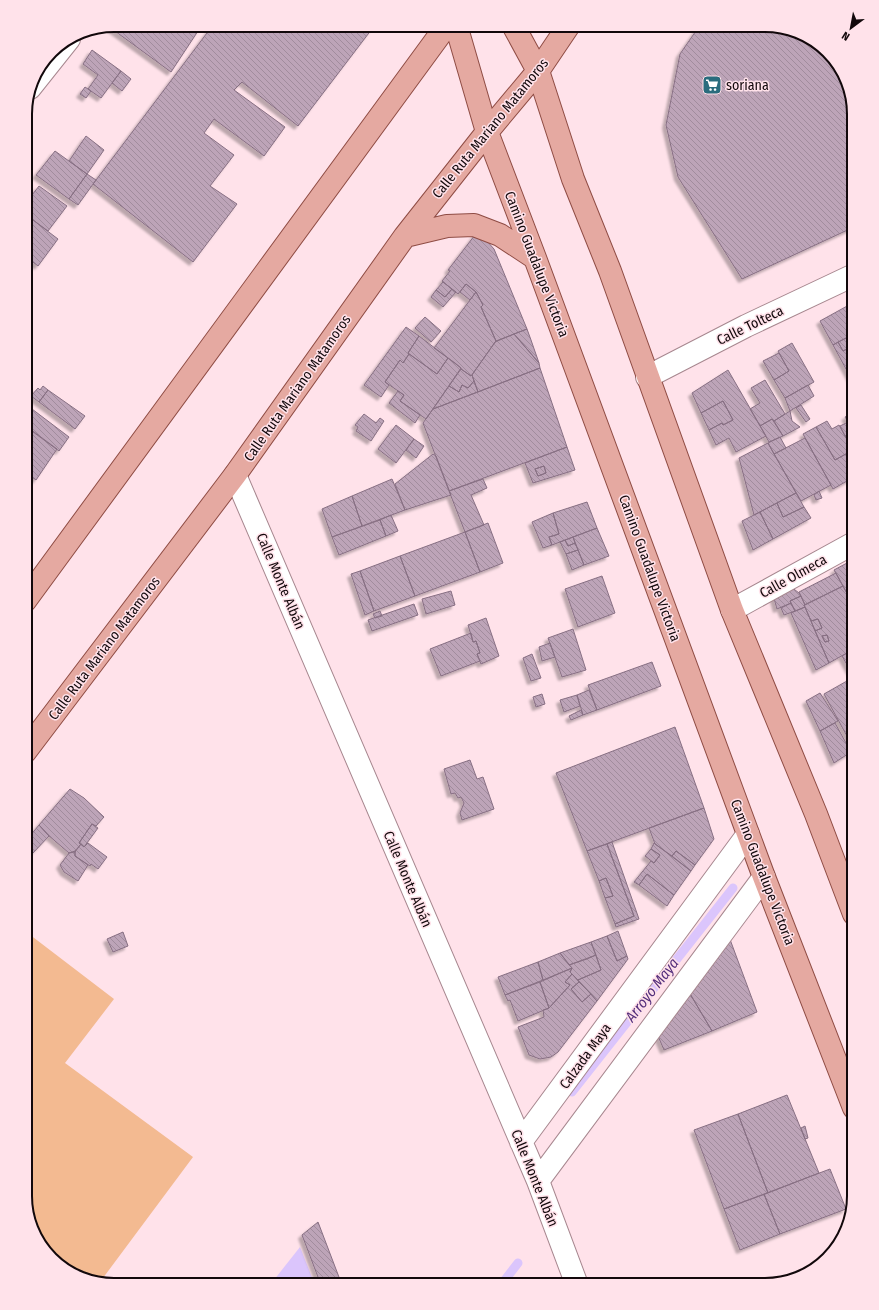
<svg xmlns="http://www.w3.org/2000/svg" width="879" height="1310" viewBox="0 0 879 1310" font-family="'Fira Sans Condensed',sans-serif">
	<style>
		.pitch { fill: #f3ba91 }
		.water { fill: #dbc5fc }
		.lines { fill: none; stroke-linecap: round; stroke-linejoin: round }
		.stream { stroke: #dbc5fc; stroke-width: 9 }
		.building { fill: url(#building-back-hatch); stroke: #876f83; fill-rule: evenodd; filter: url(#shadow) }
		.minor-casing { stroke: #a7878f; stroke-width: 24 }
		.major-casing { stroke: #8f4c44; stroke-width: 24 }
		.minor { stroke: #fff; stroke-width: 22 }
		.major { stroke: #e5a9a1; stroke-width: 22 }
		.labels { text-anchor: middle; stroke-width: 3; stroke-linejoin: round; paint-order: stroke }
		.poi-label { font-size: 14px; fill: #12080b; stroke: #ffe2ea; text-anchor: start }
		.street-label { font-size: 14px; fill: #12080b; stroke: #ffe2ea }
		.water-label { font-size: 15px; font-style: italic; fill: #542e7c; stroke: #ffe2ea }
		.rim { fill: none; stroke: #12080b; stroke-width: 2 }
	</style>
	<defs>
		<pattern id="building-back-hatch" width="6" height="6" patternUnits="userSpaceOnUse"><rect width="6" height="6" fill="#bda4b8"/><path d="M-1 5l2 2M0 0l6 6M5-1l2 2" fill="none" stroke="#a18c9d"/></pattern>
		<filter id="shadow"><feDropShadow dx="-3.5" dy="3.5" stdDeviation="1" flood-color="#0004"/></filter>
	</defs>
	<rect width="100%" height="100%" fill="#ffe2ea"/>
	<path class="pitch" d="M25,931L114,999L65,1063L193,1157L100,1282L65,1270L37,1241L25,1196Z"/>
	<path class="water" d="M300,1247L315,1285H270Z"/>
	<g class="lines">
		<path class="stream" d="M572,1092L733,888
			M501,1285L518,1263"/>
	</g>
	<path class="building" d="M114,25H202L171,72L108,26Z
		M213,25H375L298,126L242,82L234,90L285,127L264,156L214,119L204,133L234,155L210,186L237,204L193,262L93,184Z
		M700,25H771L814,40L842,69L854,114V227L742,279L678,177L666,125L680,54Z
		M92,50L121,71L101,98L88,89L98,75L83,64Z
		M121,71L131,79L122,91L112,83Z
		M85,87L91,91L86,98L80,94Z
		M86,136L104,150L87,174L69,161Z
		M55,151L87,174L69,199L36,175Z
		M87,174L96,180L78,205L69,199Z
		M39,186L67,206L48,231L25,214V204Z
		M25,214L58,239L38,266L25,256Z
		M478,231L494,249L527,329L496,341L481,307L483,305L476,292L466,284L458,294L442,281L450,271L448,270Z
		M443,282L452,289L445,297L436,290Z
		M466,284L476,292L470,300L460,292Z
		M452,289L456,292L443,307L431,297L436,290L445,297Z
		M476,292L483,305L481,307L496,341L471,376L461,369V368L455,363L434,348Z
		M849,305L854,316V332L848,337L833,345L820,321Z
		M425,317L441,331L431,342L415,328Z
		M406,327L419,336L408,353L409,354L403,363L400,360L385,382L389,385L381,397L364,385Z
		M527,329L531,340L539,363L514,334Z
		M514,334L539,363L540,368L478,392L472,375L495,342Z
		M850,334L854,340V381L853,382L833,345L838,342L843,351L853,346L848,337Z
		M419,336L448,358L437,374L408,353Z
		M848,337L853,346L843,351L838,342Z
		M792,343L814,382L785,398L774,380L789,371L778,351Z
		M779,353L789,371L774,380L763,361Z
		M409,354L437,374L448,358L461,368L426,419L400,401L404,395L385,382L400,360L403,363Z
		M540,368L567,447L449,491L423,423L433,409Z
		M461,369L471,376L472,375L474,381L468,388L462,385L459,392L449,386Z
		M728,370L766,436L736,452L729,438L716,445L709,430L722,423L723,425L733,420L723,401L701,413L692,393Z
		M765,380L785,414L774,421L772,419L760,426L750,409L760,403L751,388Z
		M474,381L478,392L433,409L449,386L459,392L462,385L468,388Z
		M808,385L814,396L790,411L785,398Z
		M43,386L48,390L39,402L31,396L38,388L40,390Z
		M48,390L85,416L75,429L39,402Z
		M398,391L404,395L400,401L420,415L415,423L389,403Z
		M723,401L733,420L723,425L722,423L709,430L701,413Z
		M801,405L810,419L806,422L796,408Z
		M32,409L69,437L59,451L25,426V418Z
		M790,411L792,421L800,427L783,436L774,421Z
		M854,412V431L845,417Z
		M364,414L376,423L380,418L384,421L371,441L356,431L358,427L355,425Z
		M772,419L783,436L769,442L760,426Z
		M827,421L832,429L839,425L853,450L835,460L816,427Z
		M848,422L853,432L845,436L840,426Z
		M396,425L414,439L396,463L378,449Z
		M26,426L57,449L36,480L25,472Z
		M816,427L835,460L853,450L854,452V477L833,489L803,434Z
		M854,431V452L845,436Z
		M780,437L786,448L774,454L768,443Z
		M805,438L831,485L801,501L774,454Z
		M414,439L424,446L416,458L406,450Z
		M768,443L796,493L754,515L739,458Z
		M567,447L575,470L533,483L525,463ZM544,466L546,473L538,476L535,469Z
		M433,454L436,456L451,495L405,510L395,484Z
		M544,466L546,473L538,476L535,469Z
		M392,479L405,510L362,526L352,496Z
		M483,479L487,488L471,495L484,525L465,532L449,491Z
		M819,491L822,498L816,500L814,495Z
		M796,493L804,507L783,517L777,503Z
		M352,496L362,526L332,537L322,509Z
		M587,502L597,528L552,545L549,537L559,534L553,513Z
		M777,503L783,517L804,507L811,518L773,539L760,512Z
		M760,512L773,539L753,550L742,521Z
		M553,513L559,534L549,537L552,545L543,548L532,522Z
		M391,515L398,531L386,536L380,520Z
		M380,520L386,536L339,555L332,537Z
		M488,523L503,563L480,572L465,532Z
		M597,528L609,556L584,565L573,537Z
		M465,532L480,572L415,596L400,556Z
		M573,537L575,543L568,546L565,540Z
		M565,540L568,546L575,543L578,550L566,554L560,542Z
		M578,550L584,565L572,570L566,554Z
		M400,556L415,596L374,611L360,571Z
		M847,563L854,574V606L834,570Z
		M360,571L374,611L365,615L351,574Z
		M836,573L843,586L805,605L799,592Z
		M602,576L615,613L578,627L565,589Z
		M790,586L799,593L801,596L790,601L791,603L777,609L773,595Z
		M843,586L854,606V609L847,612L854,627V649L829,663L815,631L822,628L818,619L811,621L804,605ZM827,635L829,641L825,642L822,636Z
		M451,591L455,605L426,614L422,599Z
		M801,596L805,605H804L805,607L795,611L790,601Z
		M791,603L795,611L784,615L781,608Z
		M414,604L418,615L372,631L368,620Z
		M805,607L829,663L816,670L791,613Z
		M854,609V627L847,612Z
		M380,611L382,616L375,618L373,614Z
		M486,618L499,656L481,664L477,654L480,653L476,641L473,642L468,625Z
		M818,619L822,628L815,631L811,621Z
		M573,629L586,670L562,677L548,638Z
		M471,633L473,642L476,641L480,653L477,654L480,661L441,676L430,649Z
		M827,635L829,641L825,642L822,636Z
		M550,643L555,657L542,661L539,647Z
		M854,649V670L851,672L842,656Z
		M532,654L541,678L531,681L523,658Z
		M652,662L661,686L597,710L588,685Z
		M854,677V749L824,694Z
		M589,690L597,710L583,715L577,695Z
		M820,693L838,721L820,731L806,701Z
		M542,694L545,704L536,707L533,697Z
		M577,695L580,706L564,712L560,700Z
		M581,710L583,715L571,720L569,716Z
		M835,723L851,752L834,763L820,731Z
		M675,727L704,808L587,851L556,773Z
		M470,760L477,779L483,777L494,809L462,820L460,813L464,803L461,797L458,798L455,793L451,794L444,769Z
		M70,789L84,798L104,817L96,826L92,824L79,843L81,844L75,852L69,853L48,835L39,825Z
		M704,808L714,839L695,865L676,851L672,856L655,844L649,828Z
		M92,824L98,828L84,847L79,843Z
		M39,825L49,836L33,853L25,847V842Z
		M612,842L639,919L616,927L615,924L634,916L607,844Z
		M88,843L107,857L98,869L91,864L90,866L75,856V851L81,844L84,847Z
		M654,843L691,871L674,895L647,874L639,885L634,882L651,861L654,863L660,855L651,849Z
		M607,844L634,916L615,924L605,898L613,896L606,878L599,881L587,851Z
		M651,849L660,855L654,863L645,856Z
		M75,851V856L88,865L78,881L64,872L60,865L69,853Z
		M676,851L695,865L691,871L672,856Z
		M647,874L674,895L667,906L639,885Z
		M606,878L613,896L605,898L599,881Z
		M618,931L627,956L617,961L607,936Z
		M123,932L128,946L113,952L107,939Z
		M728,934L757,1012L712,1031L686,987Z
		M607,936L617,961L627,956L628,959L597,1001L578,980L601,970L591,942Z
		M591,942L596,955L587,959L569,965L560,953Z
		M560,953L572,968L543,980L538,962Z
		M596,955L601,970L578,980L570,972L572,968L569,965Z
		M538,962L543,980L505,995L498,977Z
		M572,968L570,972L572,974L565,982L570,985L549,1008L540,982Z
		M572,974L579,982L571,989L582,1002L591,994L597,1001L558,1052L551,1057L540,1059L529,1055L518,1027L544,1017L543,1010L549,1008L570,985L565,982Z
		M540,982L549,1008L518,1021L510,1000L508,1001L505,995Z
		M579,982L591,994L582,1002L571,989Z
		M686,987L712,1031L664,1050L655,1029Z
		M787,1095L819,1173L768,1193L738,1114Z
		M738,1114L768,1193L724,1209L694,1130Z
		M805,1126L808,1138L805,1139L801,1128Z
		M830,1169L846,1209L780,1234L764,1194Z
		M764,1194L780,1234L740,1250L724,1209Z
		M318,1222L342,1285H321L302,1235Z"/>
	<g class="lines">
		<g class="minor-casing">
			<path id="minor" d="M30,88L69,39
				M647,377L746,326L854,275
				M235,475L538,1181L577,1285
				M732,610L854,543
				M521,1142L748,834
				M538,1181L764,877"/>
		</g>
		<g class="major-casing">
			<path id="major" d="M456,25L487,132L535,258L764,877L854,1108
				M513,25L538,71L573,179L610,271L732,610L816,814L854,914
				M405,236L447,226L474,225L500,235L535,258
				M25,601L447,25
				M25,752L235,475L405,236L487,132L538,71L569,25"/>
		</g>
		<use href="#minor" class="minor"/>
		<use href="#major" class="major"/>
	</g>
	<defs>
		<g id="supermarket-square" transform="scale(1)"><rect x="-9" y="-9" width="18" height="18" rx="4" fill="#296c7d" stroke="#ffe2ea"/><path d="M-6-5.5h2.5l.6 2H6L4.5 2H-2.5L-4.4-4H-6ZM-1.5 3.2a1.3 1.3 0 1 0 .1 0ZM3 3.2a1.3 1.3 0 1 0 .1 0Z" fill="#fff"/></g>
	</defs>
	<g fill-rule="evenodd">
		<use href="#supermarket-square" x="712" y="85"/>
	</g>
	<g class="labels">
		<g class="poi-label">
			<text x="726" y="90">soriana</text>
		</g>
		<g class="street-label">
			<text transform="translate(490 128) rotate(-51)" y="5">Calle Ruta Mariano Matamoros</text>
			<text transform="translate(537 264) rotate(69)" y="5">Camino Guadalupe Victoria</text>
			<text transform="translate(750 325) rotate(-26)" y="5">Calle Tolteca</text>
			<text transform="translate(297 388) rotate(-55)" y="5">Calle Ruta Mariano Matamoros</text>
			<text transform="translate(650 568) rotate(70)" y="5">Camino Guadalupe Victoria</text>
			<text transform="translate(793 576) rotate(-29)" y="5">Calle Olmeca</text>
			<text transform="translate(281 581) rotate(67)" y="5">Calle Monte Albán</text>
			<text transform="translate(104 648) rotate(-53)" y="5">Calle Ruta Mariano Matamoros</text>
			<text transform="translate(763 872) rotate(69)" y="5">Camino Guadalupe Victoria</text>
			<text transform="translate(408 879) rotate(67)" y="5">Calle Monte Albán</text>
			<text transform="translate(585 1056) rotate(-54)" y="5">Calzada Maya</text>
			<text transform="translate(535 1178) rotate(68)" y="5">Calle Monte Albán</text>
		</g>
		<g class="water-label">
			<text transform="translate(652 990) rotate(-52)" y="5">Arroyo Maya</text>
		</g>
	</g>
	<path d="M0 0H879V1310H0ZM114 32H765A82 82 0 0 1 847 114V1196A82 82 0 0 1 765 1278H114A82 82 0 0 1 32 1196V114A82 82 0 0 1 114 32Z" fill="#ffe2ea" fill-rule="evenodd"/>
	<path class="rim" d="M114 32H765A82 82 0 0 1 847 114V1196A82 82 0 0 1 765 1278H114A82 82 0 0 1 32 1196V114A82 82 0 0 1 114 32Z"/>
	<g transform="translate(851 28) rotate(212)" stroke="#ffe2ea" stroke-width="3" paint-order="stroke">
	<path d="M0-3L7 15L0 10L-7 15Z" fill="#12080b"/>
	<text y="-6" font-size="11" font-weight="bold" text-anchor="middle" fill="#12080b">N</text>
	</g>
</svg>
